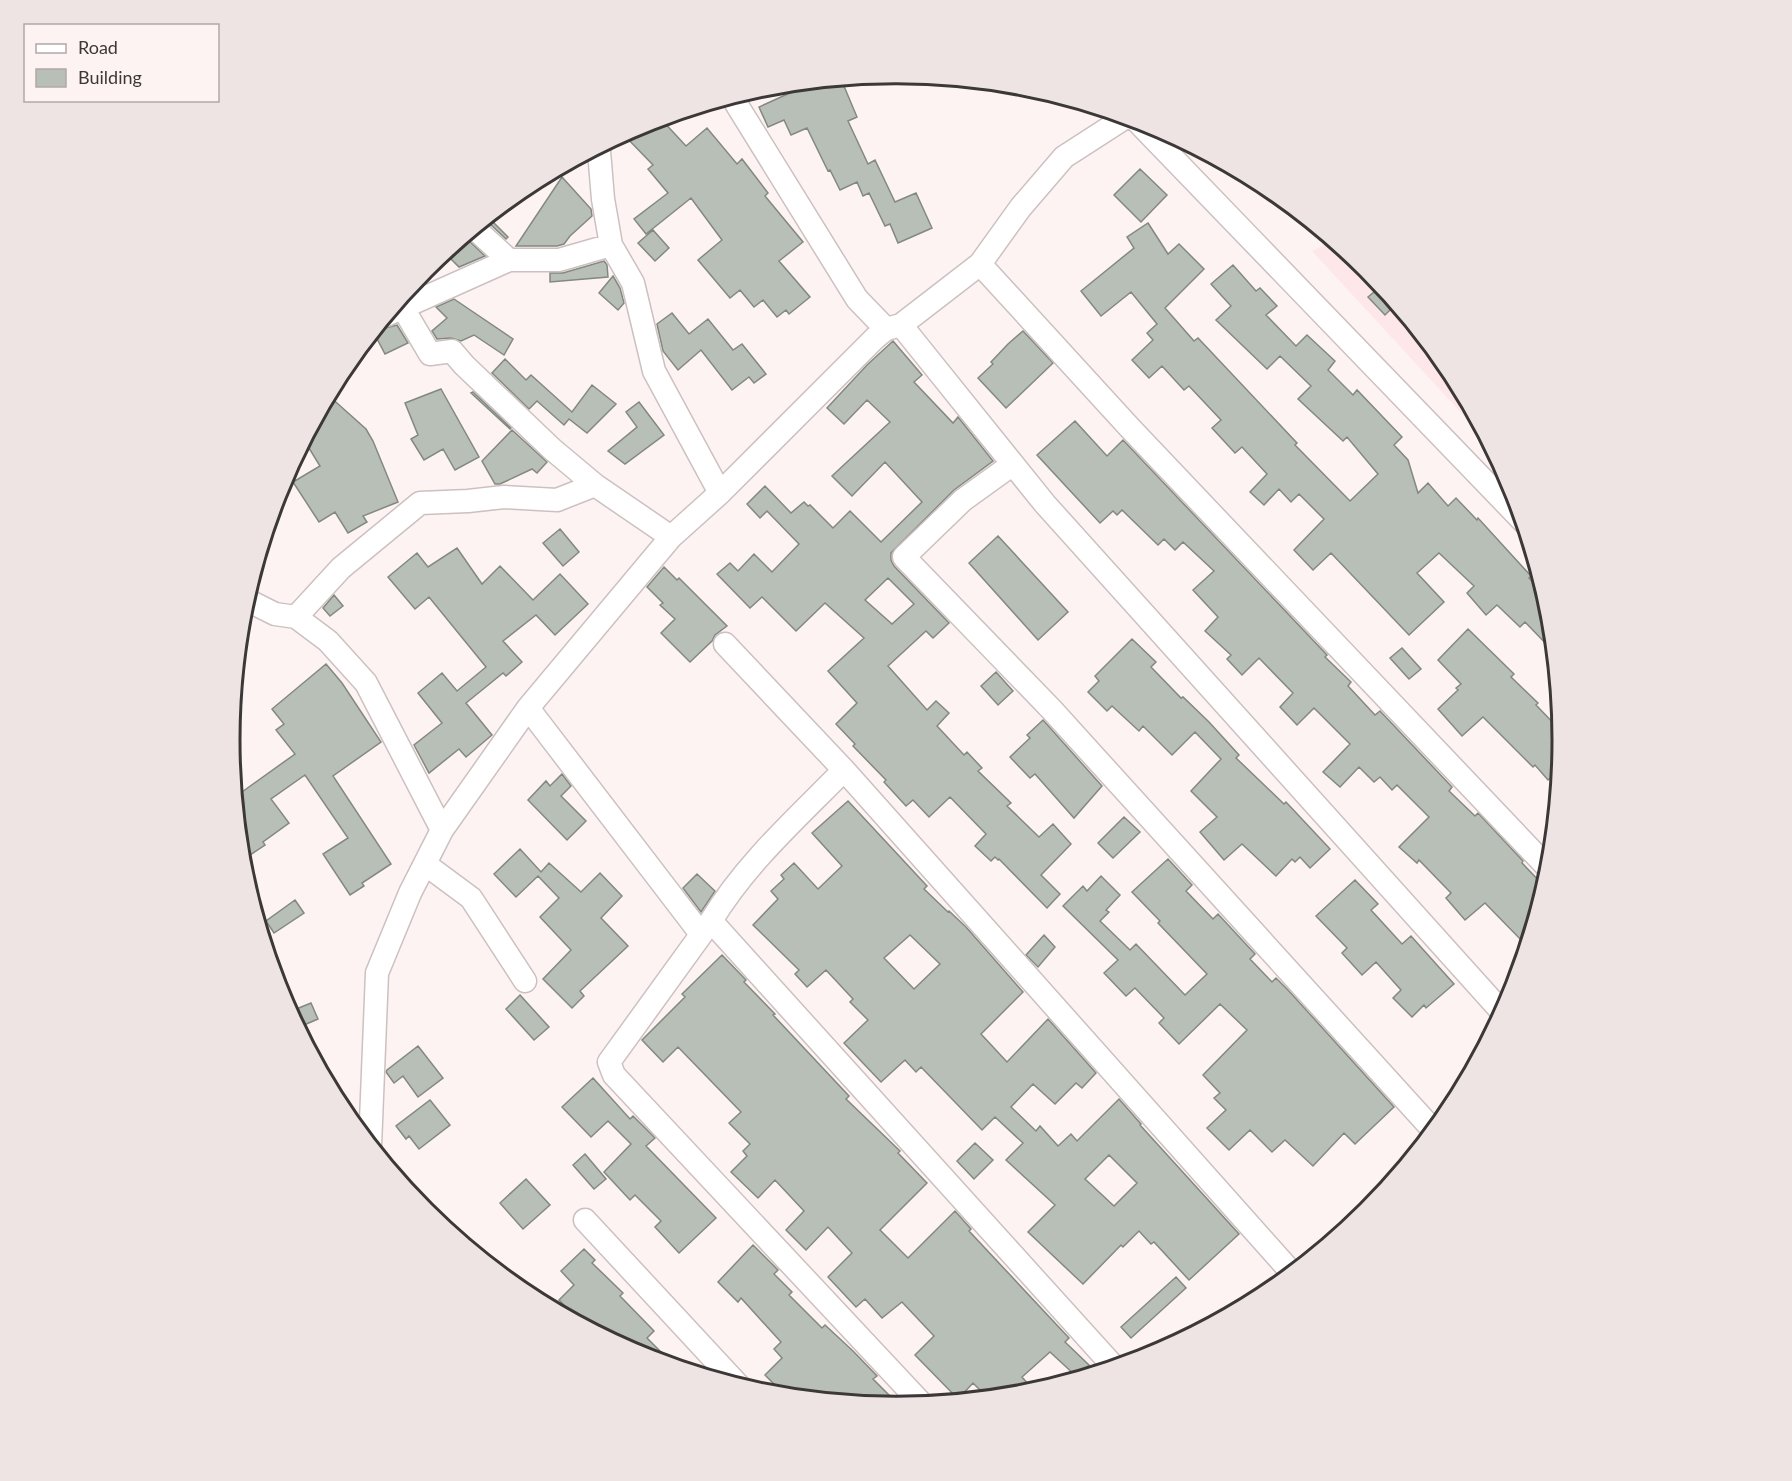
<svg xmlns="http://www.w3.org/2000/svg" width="1792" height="1481" viewBox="0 0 1792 1481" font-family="Lato,sans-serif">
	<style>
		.built { fill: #fee7e8 }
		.building { fill: #b7bfb6; stroke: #828980; stroke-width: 1.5; fill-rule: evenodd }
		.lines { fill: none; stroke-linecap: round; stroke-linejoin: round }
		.minor-casing { stroke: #cdc0c0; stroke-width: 25 }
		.minor { stroke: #fff; stroke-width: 22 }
		.rim { fill: none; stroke: #3d3838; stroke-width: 3 }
	</style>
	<rect width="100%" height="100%" fill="#fef3f3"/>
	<path class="built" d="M1333,241L1368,269L1451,370L1489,443L1312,251Z"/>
	<path class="building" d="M841,79L857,117L848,121L868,164L875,160L895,202L916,193L932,228L898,243L890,224L885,226L869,193L863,196L857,182L840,190L830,170L828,171L807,128L791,135L784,120L768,127L759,107L816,81Z
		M660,118L686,146L707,128L737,164L742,159L768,193L765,196L803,242L779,261L810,297L789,314L786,310L777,317L763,300L754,307L740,290L730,298L698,260L722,240L691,198L646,234L634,219L668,193L648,169L653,165L623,134L641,124Z
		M1140,169L1167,195L1141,222L1114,195Z
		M562,177L591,209L592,216L570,236L564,244L557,246H516Z
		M488,217L508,237L506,239L485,219Z
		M1148,223L1168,254L1179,244L1204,269L1165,308L1194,341L1198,338L1297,443L1295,445L1350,501L1378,474L1347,437L1343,441L1298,399L1311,386L1280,356L1267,369L1216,320L1231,306L1211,284L1233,265L1256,291L1260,288L1277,306L1266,315L1296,346L1307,335L1335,361L1328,370L1353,395L1357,390L1402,437L1394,445L1408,460L1418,493L1428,483L1448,506L1456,498L1477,520L1478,518L1531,576L1529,578L1545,594L1550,611L1554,652L1525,622L1520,627L1497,605L1486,615L1467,593L1474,586L1439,553L1417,573L1444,602L1409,635L1331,553L1313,570L1294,550L1324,519L1299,494L1291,502L1279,489L1264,505L1250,492L1267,474L1242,447L1235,453L1212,428L1221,420L1189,386L1184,390L1162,366L1149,378L1132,360L1153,340L1147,333L1157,324L1131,292L1101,316L1081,291L1134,248L1127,237Z
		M653,230L669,248L655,261L638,243Z
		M464,236L485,256L459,267L449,257L464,242L461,239Z
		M604,261L607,265L608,277L550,282V273H563Z
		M613,276L620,288L624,303L618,310L599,293Z
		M1381,286L1396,304L1385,315L1368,297Z
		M454,299L513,339L504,355L474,335L461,341L451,338L437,339L432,331L447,318L436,307Z
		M672,313L689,334L708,319L733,350L742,344L766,374L754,383L749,377L732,390L701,350L678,370L663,351L657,324Z
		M397,325L408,343L385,354L373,331L380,327L385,328Z
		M1023,331L1053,363L1006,408L978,378L993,364L991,362L1008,344Z
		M893,341L922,375L914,382L953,423L958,417L993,461L954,490L891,553V560L894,566L949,623L933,638L926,631L888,666L927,710L936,701L949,713L937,726L964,755L967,752L982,768L978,771L1011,803L1007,806L1039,837L1053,824L1071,844L1041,875L1060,894L1047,908L999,859L998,860L995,857L991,861L975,846L986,834L950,797L929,817L913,800L906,806L884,782L886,780L853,746L855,744L836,724L857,703L828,671L864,638L825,603L796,631L762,597L750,608L717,574L730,563L738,571L754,554L772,572L799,544L767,511L760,518L747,504L765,486L791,513L804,502L808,506L810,505L833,528L850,511L881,542L922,502L885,462L852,496L832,476L890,422L867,400L844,424L827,408L867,365ZM888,578L914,604L892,624L865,600Z
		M505,359L526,380L531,375L572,412L592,385L616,404L587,433L569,419L564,425L537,401L529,409L492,373Z
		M441,389L479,457L455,470L443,449L424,460L411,439L418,435L405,403Z
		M473,392L511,428L510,429L471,393Z
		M328,395L366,429L373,441L398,502L363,516L367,522L348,533L335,512L319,522L293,482L320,466L304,440Z
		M639,402L664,435L625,464L608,451L637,427L626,412Z
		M1075,421L1107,456L1123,440L1327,655L1325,657L1351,682L1348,686L1375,715L1380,711L1452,787L1449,791L1475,816L1478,813L1523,861L1522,863L1545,887L1527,946L1485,903L1465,920L1446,898L1451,893L1419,860L1417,863L1399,847L1429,817L1397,785L1392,790L1380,777L1374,782L1359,767L1340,787L1323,772L1350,744L1314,708L1297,725L1280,707L1293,693L1259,658L1242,675L1227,659L1231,655L1205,631L1218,617L1193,590L1214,571L1183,542L1175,550L1164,539L1158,545L1122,510L1117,515L1113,511L1100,523L1037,455Z
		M512,430L547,462L537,473L532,469L500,484H495L482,461Z
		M560,529L579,552L563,566L543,543Z
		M998,536L1068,612L1038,640L969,563Z
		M457,548L482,584L500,566L533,600L560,574L588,604L555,635L536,615L503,641L522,662L506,676L503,673L466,703L492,735L466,757L459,749L429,773L414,745L442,723L418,693L442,673L457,691L486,667L429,597L415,609L388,577L417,553L428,567Z
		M664,567L677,580L679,578L727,626L715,635L712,641L690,662L661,633L675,619L660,605L663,603L647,587Z
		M334,595L343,606L330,616L323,608Z
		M1468,629L1514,674L1511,677L1538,703L1536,705L1562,732L1560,769L1548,780L1535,765L1533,767L1483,717L1462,736L1438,709L1458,690L1456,688L1461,684L1438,660Z
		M1132,639L1156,662L1151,667L1181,698L1183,697L1209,722L1239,755L1236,758L1284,804L1286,802L1330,849L1310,868L1300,857L1295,862L1292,859L1276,876L1242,844L1224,860L1200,832L1217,817L1191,791L1221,759L1195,732L1172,755L1143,726L1139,731L1112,706L1107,711L1088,692L1099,681L1095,676Z
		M1402,648L1421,669L1409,679L1390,658Z
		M326,664L342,683L381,742L333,776L391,864L362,883L364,886L350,895L323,854L348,838L305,775L271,799L289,823L263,842L265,845L241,861L235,797L295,754L276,730L284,724L272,709Z
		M996,672L1013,691L998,705L981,686Z
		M1043,720L1102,786L1074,818L1035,774L1030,778L1010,757L1030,738L1027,735Z
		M562,774L571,786L561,796L586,821L567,840L528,800L546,781L550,786Z
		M848,801L927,886L924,889L948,912L949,911L966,927L1023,992L981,1034L1007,1062L1048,1019L1096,1073L1082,1088L1076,1083L1055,1104L1033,1084L1011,1107L1036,1131L1040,1126L1058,1146L1071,1134L1077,1141L1119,1099L1141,1124L1140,1125L1239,1234L1189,1280L1154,1242L1151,1244L1139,1231L1123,1247L1121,1245L1083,1284L1028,1232L1055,1205L1006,1160L1023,1143L995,1117L982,1130L921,1067L916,1072L905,1060L881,1082L844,1043L868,1020L850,1002L853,999L826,970L807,987L795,974L799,970L753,925L778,899L771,891L784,879L781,875L794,863L818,889L842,866L812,833ZM910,935L940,964L914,989L884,958ZM1109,1155L1137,1183L1114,1206L1085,1179Z
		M1124,817L1140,832L1113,858L1098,843Z
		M520,849L541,872L549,863L581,892L600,873L622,896L601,918L628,946L580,991L584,996L572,1008L543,979L571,950L540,917L559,898L538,876L516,897L494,874Z
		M1168,859L1192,885L1186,891L1213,919L1218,914L1255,954L1250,959L1272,982L1276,978L1288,990L1394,1107L1355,1144L1344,1133L1313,1166L1285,1140L1272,1152L1250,1130L1229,1150L1207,1128L1226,1110L1214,1098L1220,1093L1203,1075L1247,1030L1220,1004L1179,1044L1159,1023L1164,1018L1135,988L1126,996L1104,973L1118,960L1063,906L1083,886L1087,891L1101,876L1120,895L1106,910L1109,912L1100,921L1130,950L1136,944L1185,995L1207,974L1158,923L1160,921L1132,892Z
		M697,874L715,891L701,912L683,888Z
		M1355,880L1378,904L1371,910L1402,944L1411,936L1454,984L1426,1008L1424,1005L1412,1017L1393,998L1401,990L1376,962L1362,975L1342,953L1347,948L1316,916Z
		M295,900L304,913L274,933L266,921Z
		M1044,935L1055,947L1038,967L1026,955Z
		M722,955L746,980L744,982L775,1014L773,1015L849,1096L846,1099L900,1151L898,1153L927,1183L880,1230L908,1258L955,1211L971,1229L969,1231L1069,1338L1065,1342L1089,1365L1077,1377L1050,1352L1022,1377L1035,1392L1026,1395L988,1398L973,1383L958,1399L915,1355L934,1336L902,1302L882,1318L865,1299L856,1307L828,1277L852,1253L828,1227L806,1250L786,1230L804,1211L775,1180L758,1198L731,1172L747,1156L743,1151L750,1144L729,1123L741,1112L678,1047L663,1062L642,1040L685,997L682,994Z
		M520,995L549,1027L534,1040L506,1009Z
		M311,1003L318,1019L297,1028L289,1012Z
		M418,1046L443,1078L418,1097L403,1076L394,1083L386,1072L387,1070Z
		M593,1078L630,1119L633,1116L655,1138L646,1146L716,1218L679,1253L655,1227L661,1221L635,1195L630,1200L604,1172L631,1144L608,1121L591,1137L562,1107Z
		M430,1100L450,1125L419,1149L409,1136L406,1139L396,1126Z
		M975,1143L993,1160L974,1179L957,1161Z
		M585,1154L606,1179L594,1189L573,1165Z
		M526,1179L550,1205L523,1229L500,1203Z
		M753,1245L778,1270L774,1274L792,1292L789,1295L822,1328L825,1325L853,1351L877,1376L873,1379L901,1407L787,1397L765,1375L782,1358L774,1349L781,1342L741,1298L738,1302L718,1282Z
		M584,1249L595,1260L592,1263L623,1293L620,1296L654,1331L647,1338L677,1368L640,1357L588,1329L559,1300L574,1285L561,1271Z
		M1176,1277L1186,1288L1131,1338L1121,1327Z"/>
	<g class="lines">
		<g class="minor-casing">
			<path id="minor" d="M732,97L857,299L886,329
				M1135,119L1523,521
				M597,148L599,151L603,199L611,245L633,283L654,371L720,493
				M474,228L509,260H559L611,245
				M980,264L1130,428L1550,870
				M403,308L430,354L452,351L464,365L552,449L595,485L671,537
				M386,315L509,260
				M901,325L1045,504L1503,1013
				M1013,464L963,500L904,557L1052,710L1434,1131
				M245,599L275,614L296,617L328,641L366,683L442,830
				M296,617L341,568L420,503L468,501L504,497L557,500L595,485
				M725,644L844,770L1293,1274
				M528,708L701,934
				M844,770C797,818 746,863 711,921L609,1062L614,1075L923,1405
				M425,864L471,898L525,981
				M711,921L1115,1368
				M370,1146L377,973L410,893L442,830L528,708L671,537L720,493L875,338L886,329L901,325L980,264L1021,207L1064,157L1126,117
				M585,1220L740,1387"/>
		</g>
		<use href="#minor" class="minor"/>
	</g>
	<path d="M0 0H1792V1481H0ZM240 740a656 656 0 1 1 1312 0a656 656 0 1 1-1312 0Z" fill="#efe4e4" fill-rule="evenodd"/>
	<path class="rim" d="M240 740a656 656 0 1 1 1312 0a656 656 0 1 1-1312 0Z"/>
	<rect x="24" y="24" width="195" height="78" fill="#fef3f3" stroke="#b1a8a8" stroke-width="1.5"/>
	<rect x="36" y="44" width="30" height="9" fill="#ffffff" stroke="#b1a8a8" stroke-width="1.5"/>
	<text x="78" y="54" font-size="18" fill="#3d3838">Road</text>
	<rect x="36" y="69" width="30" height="18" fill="#b7bfb6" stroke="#b1a8a8" stroke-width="1.5"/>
	<text x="78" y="84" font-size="18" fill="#3d3838">Building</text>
</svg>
